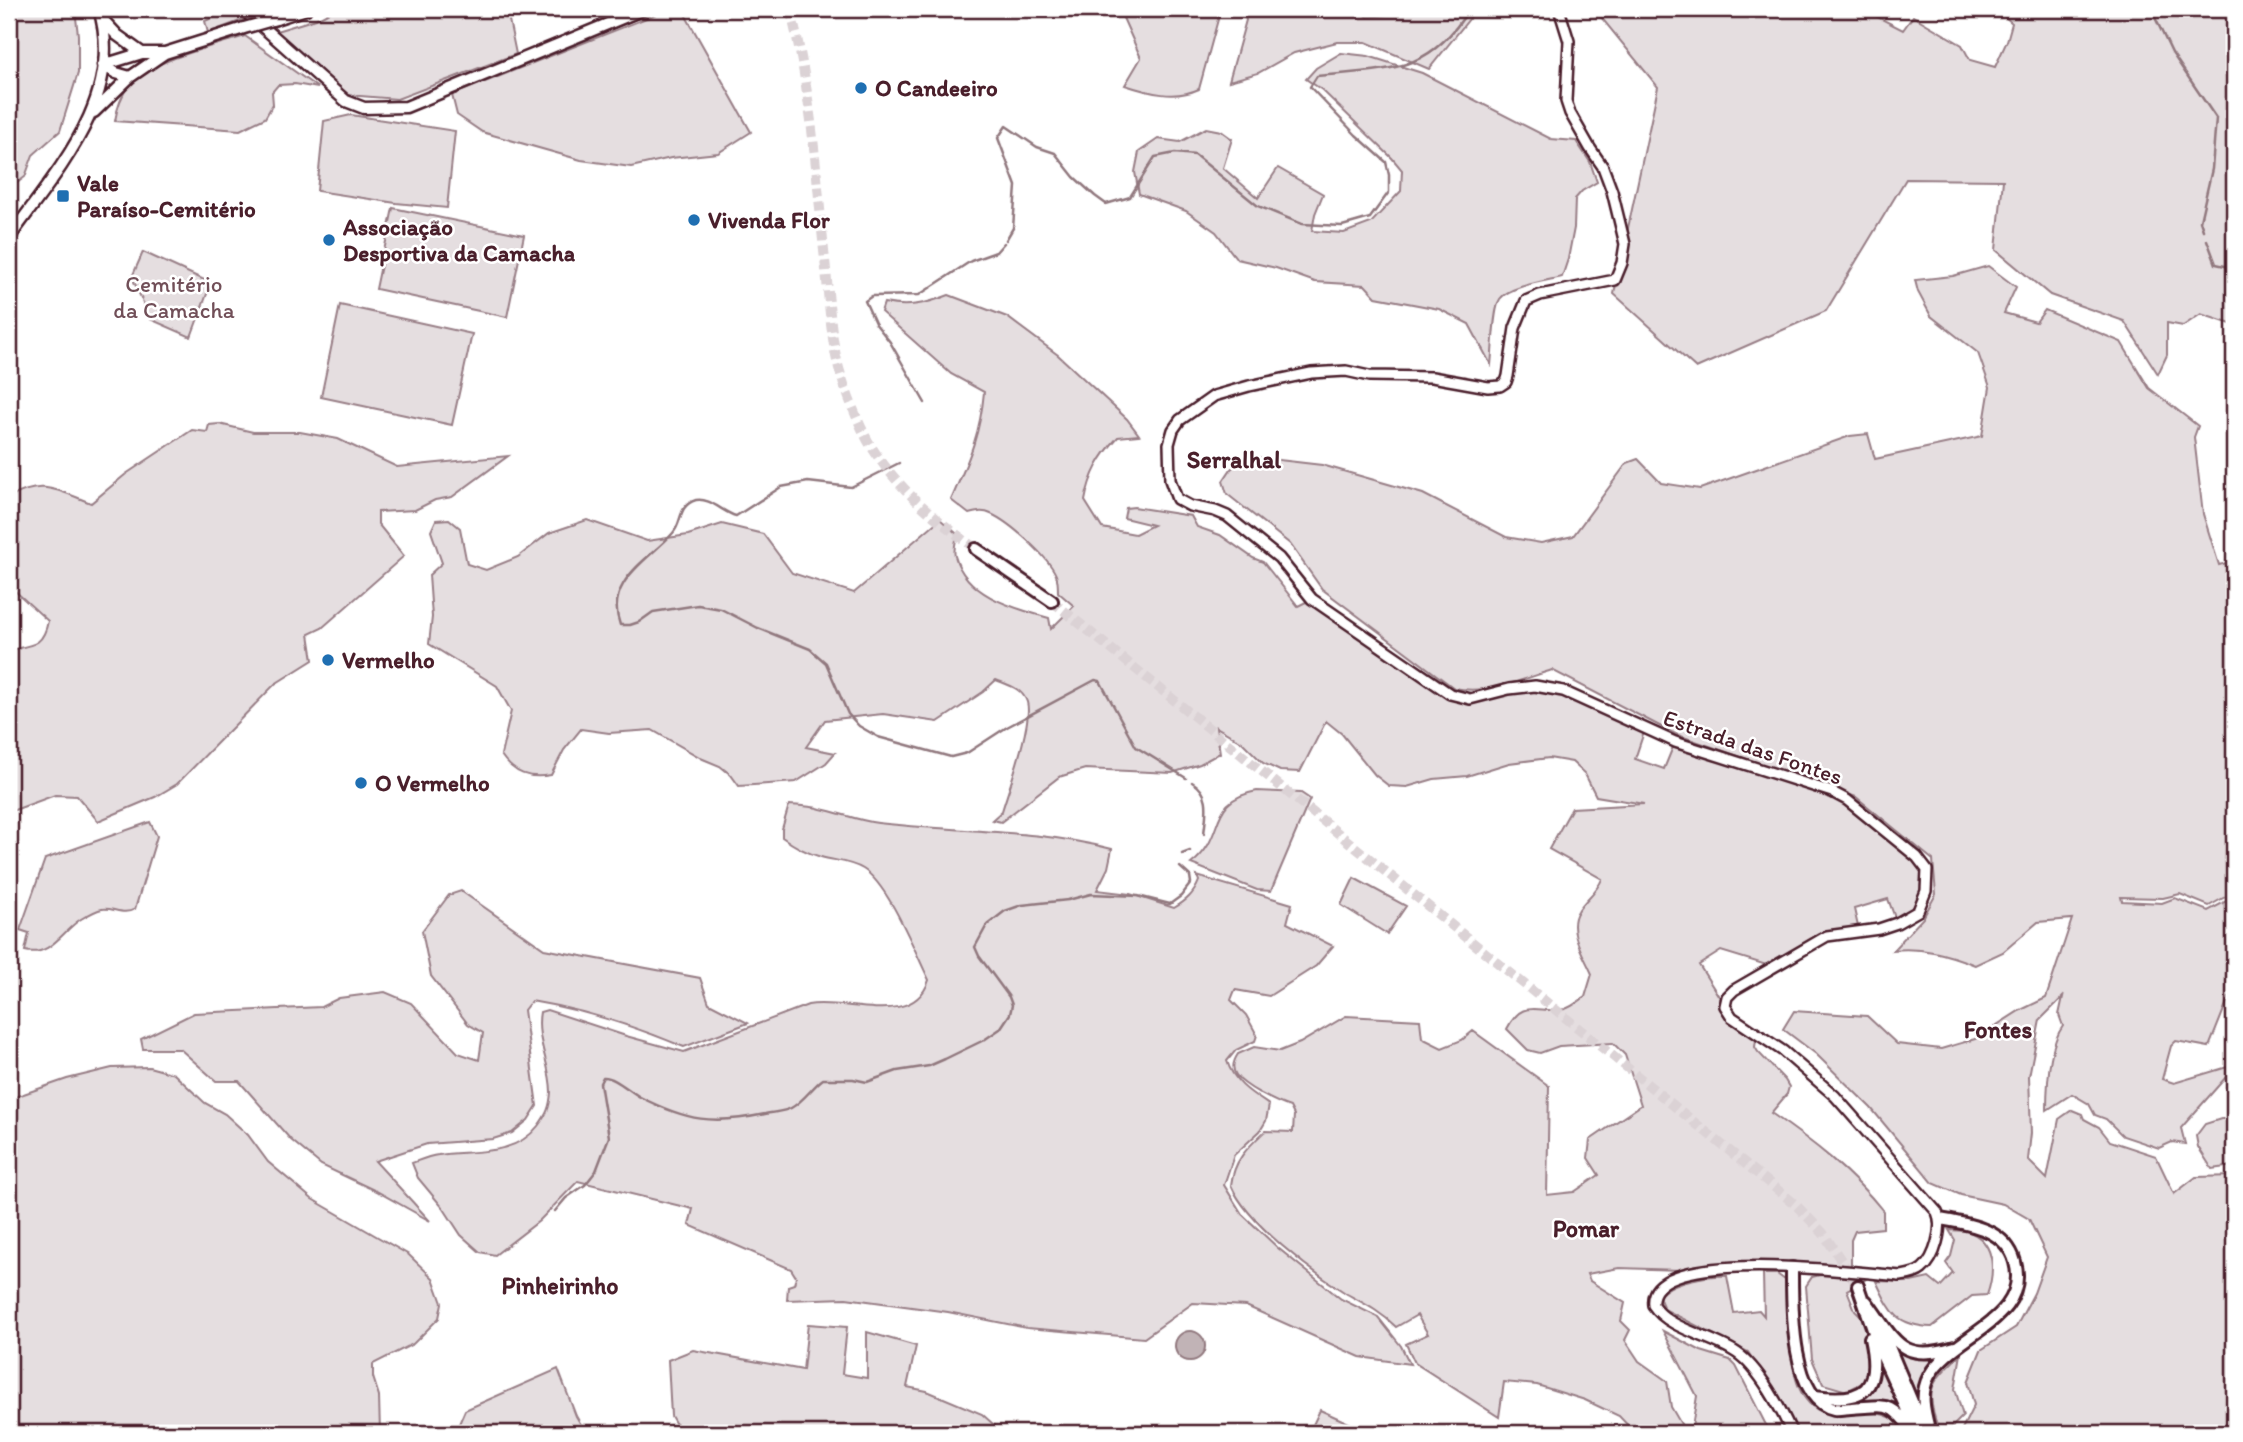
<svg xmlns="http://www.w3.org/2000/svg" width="2243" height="1442" viewBox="0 0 2243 1442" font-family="Itim,sans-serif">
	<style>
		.green { fill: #e5dee0; stroke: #987e86; stroke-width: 2 }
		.water { fill: #c1b3b6; stroke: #91787e; stroke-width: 2 }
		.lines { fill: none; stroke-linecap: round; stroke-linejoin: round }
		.stream { stroke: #91787e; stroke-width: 2.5 }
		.primary-tunnel { stroke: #dbd2d5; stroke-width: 10; stroke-dasharray: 10 5; stroke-linecap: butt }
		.tertiary-casing { stroke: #4a1f2b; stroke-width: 14 }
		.secondary-casing { stroke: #4a1f2b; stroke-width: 15 }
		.primary-casing { stroke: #4a1f2b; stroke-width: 16 }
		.tertiary { stroke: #fff; stroke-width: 9 }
		.secondary { stroke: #fff; stroke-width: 10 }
		.primary { stroke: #fff; stroke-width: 10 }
		.secondary-bridge-casing { stroke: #4a1f2b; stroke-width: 15; stroke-linecap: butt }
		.secondary-bridge { stroke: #fff; stroke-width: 10 }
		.poi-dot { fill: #1f6fb2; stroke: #fff; stroke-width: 2.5 }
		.labels { text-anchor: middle; stroke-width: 5; stroke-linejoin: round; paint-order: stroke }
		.poi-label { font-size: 23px; font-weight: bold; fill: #4a1f2b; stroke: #fff; text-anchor: start }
		.park-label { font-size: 23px; fill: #714f58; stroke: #fff }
		.street-label { font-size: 23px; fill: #4a1f2b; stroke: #fff }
		.neighbourhood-label { font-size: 24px; font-weight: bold; fill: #4a1f2b; stroke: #fff }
	</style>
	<rect width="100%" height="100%" fill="#fff"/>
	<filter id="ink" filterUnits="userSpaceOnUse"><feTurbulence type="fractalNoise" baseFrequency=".0143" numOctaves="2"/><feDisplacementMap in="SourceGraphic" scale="14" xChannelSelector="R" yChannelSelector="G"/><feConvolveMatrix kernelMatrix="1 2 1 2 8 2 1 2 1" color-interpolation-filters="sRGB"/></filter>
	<g filter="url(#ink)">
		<path class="green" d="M9,9H75L78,35V73L60,131L33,155L25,177L9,189Z
			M233,9H238L248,18L208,33L205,21Z
			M335,9H510L509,20L516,54L397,99L348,95L273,32L316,19Z
			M669,9H682L751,132L718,153L671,158L631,167L581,160L482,132L457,115L452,95Z
			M1119,9H1224L1220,12L1199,89C1175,100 1149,93 1125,85L1141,58Z
			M1241,9H1357L1367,17L1397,14L1403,9H1477L1429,69L1366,42H1337L1294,53L1258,73L1229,81L1246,20Z
			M1574,9H1862L1903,30L1913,16L1962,45L1970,60L1995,67L2007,41L2012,23L1996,9H2234V325L2201,314L2183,326L2167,323V355L2158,374L2124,321L2050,295L1996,250L2003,180L1906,179L1826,311L1696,368L1614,294L1658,87L1601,17Z
			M245,36L318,88L295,84L278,85L272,92L273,104L265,118L240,130L115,121C117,108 121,96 129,85C145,62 217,45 245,36Z
			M1341,53L1368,56L1422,73L1551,139L1576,141L1590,162L1597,182L1582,191L1575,199L1574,228L1568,259L1562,277C1546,281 1509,286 1500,299C1493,310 1493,349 1491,365L1469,324L1439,309L1376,297L1365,285L1315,282L1276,268L1237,259L1216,232L1186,211L1139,194L1135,172L1139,152L1158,139L1180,142L1206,128L1221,131L1232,139L1223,168L1258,198L1278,168L1323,194L1315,214L1312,231L1344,233L1371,223L1401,191L1402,170L1392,158L1322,90L1306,79L1316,68Z
			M351,115L455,131L447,208L396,203L317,191L324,121Z
			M393,208L524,235L507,317L376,289Z
			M143,252L211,283L191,337L150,319L132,277Z
			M1988,266L2016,287L2004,313L2036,322L2045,310L2121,342L2149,388L2198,426L2194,437L2203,514L2219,565L2234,561V892L2209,906L2180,894L2163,898L2121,897L2122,901L2162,903L2175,898L2208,911L2234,897V994L2229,997L2209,1047L2176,1041L2171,1046L2162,1079L2174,1083L2234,1065V1068L2181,1128L2185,1144L2172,1142L2159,1148L2123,1136L2106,1119L2095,1115L2089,1104L2072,1094L2047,1110C2047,1087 2049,1045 2063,1026L2059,1015L2063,997L2040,1020L2029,1076L2031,1133L2028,1160L2047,1179L2059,1119L2072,1110L2082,1114L2084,1119L2099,1127L2110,1141L2156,1156L2174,1194L2196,1177L2234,1176V1433H1960L1974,1405L1968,1382L1981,1350L2016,1327L2034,1293L2047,1257L2029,1219L2003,1204L1961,1195L1933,1183L1871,1108L1816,1054L1783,1029L1794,1011L1867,1016L1897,1044L1941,1049L1975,1039L2019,1011L2046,998L2072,919L2038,922L2003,952L1975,965C1948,954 1922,947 1893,950L1923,918L1936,894L1933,860L1856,797L1675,734L1552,670C1521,680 1487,695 1454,688L1322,589L1290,544L1227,494L1223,481L1231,469L1246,456L1322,465L1423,494L1506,537L1541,543L1573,536L1627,463L1638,459L1661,483L1700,489L1850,436L1868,434L1875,459L1982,436L1990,387L1978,353L1931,316L1918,292L1915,280L1953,276Z
			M949,295L1007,317L1058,355L1127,419L1139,435L1118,437C1100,457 1090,474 1085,501L1102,528L1135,534L1153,525L1124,518L1126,508L1134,507L1191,516L1197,527L1220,535L1253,558L1263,562L1298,606L1312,599L1460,699L1509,689L1563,691L1645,729L1635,759L1664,769L1675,742L1832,792L1927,870L1918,911L1897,923L1888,899L1854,909L1859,931L1827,936L1773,967L1721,951L1699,965L1732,1017L1757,1033L1755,1047L1758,1052L1785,1080L1789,1087L1787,1094L1771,1113C1812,1141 1852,1172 1883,1211V1228L1855,1231L1851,1240V1266L1796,1262H1725L1681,1270L1619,1268L1587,1274L1590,1281L1625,1303L1621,1321L1630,1330L1625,1340L1639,1361L1667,1381L1671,1407L1685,1431L1684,1433H1635L1619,1416L1585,1400L1537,1385L1504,1382L1499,1417L1415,1363L1406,1344L1428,1334L1417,1315L1396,1327C1381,1312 1365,1304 1347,1294C1312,1272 1247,1223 1231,1185C1234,1160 1247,1148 1265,1131L1293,1132L1294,1115L1290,1107C1277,1103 1244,1087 1236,1075C1231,1068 1234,1060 1238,1054L1254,1047L1280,1051L1300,1043L1346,1016L1420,1020L1422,1038L1442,1048L1462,1040L1473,1031L1549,1086L1547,1195L1574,1192L1599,1175L1588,1158L1590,1140L1641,1105L1625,1055L1613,1043L1559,1046L1540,1053L1528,1050L1507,1029C1524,996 1537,1015 1565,1009C1572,1007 1579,1001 1585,997L1592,974C1584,955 1566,930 1578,911C1585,899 1597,892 1602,879L1549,849L1572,808L1644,804L1596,796L1585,774L1572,762L1549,758L1509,763L1467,776L1434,779L1407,787L1389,786L1375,775L1342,734L1326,721L1300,772L1280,771L1263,763L1242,742L1216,727L1220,753L1200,764L1172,773L1085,769L1059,777L1001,822L992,820L1002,811C1009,788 1033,722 1027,702C1022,688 1008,685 996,680L983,692L938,722L883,714L825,720L806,747L835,753L826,763L796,782L739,786L731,775L720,766L703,759L652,730L609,733L581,729L564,750L551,775C529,779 514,774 501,755L511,711L497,686L429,644L432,617L429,575L442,563L431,531L436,520L449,519L460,528L467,564L486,570L518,557L549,533L587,520L647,541L688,535L722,524L763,534L792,573L854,593L940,519L957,534C956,541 953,550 955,556C966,596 1014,608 1049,618L1051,629L1074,606L1058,592C1058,587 1058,580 1056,575C1048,556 1009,522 991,514C983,510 977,512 969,514L951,500C968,461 980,436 984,392L951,374L881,312L884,303C908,308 926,304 949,295Z
			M340,305L472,334L452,425L321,397Z
			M219,424L253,432H300L338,439L397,467L508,456L452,497L435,500L415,510L378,512V524L404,556L322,628L309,634L313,660L275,684L177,784L155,797L98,821L77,796L55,795L9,812V650C32,645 43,647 48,621L15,591L9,578V498C42,478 59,491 91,503L126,474L192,430L207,432L209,425Z
			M1257,791L1301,793L1310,799L1271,891L1257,890L1191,864C1229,835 1204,801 1257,791Z
			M789,805C800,806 811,806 821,809C840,813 859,821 878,823C956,832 1036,829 1112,849L1108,868L1097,890L1130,894L1174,908C1186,901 1194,894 1199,881L1197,876L1292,904L1287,923L1333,946L1316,966L1269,996L1235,990L1231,1000L1246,1015L1257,1035L1255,1041L1236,1050L1227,1061C1234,1083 1251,1093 1269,1105L1266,1121L1260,1131L1234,1155L1224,1185L1242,1214L1278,1248L1341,1299L1378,1317L1401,1346L1410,1364L1360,1357L1246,1306L1193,1303L1144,1338L1027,1328L948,1312L846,1298L787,1300L788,1286L794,1284L796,1277L791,1269L689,1225L693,1209L578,1181L539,1221L495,1255L480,1252L461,1235L444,1209L418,1178L412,1163C420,1160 429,1156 438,1155C473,1150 514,1157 538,1126C547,1114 550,1107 551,1092C551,1065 535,1039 540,1012L547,1010L626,1036L684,1052L808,1005C846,998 913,1029 929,980C915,952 889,885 863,869C850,861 835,861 821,857C807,853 794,846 782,837V829Z
			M150,822L157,836L135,909C123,916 113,907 102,909C96,910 86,916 81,919C62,931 51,957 25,951L29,933L20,930L45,859Z
			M1354,878L1406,906L1387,934L1341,905Z
			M461,891L544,949L700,978L709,1003L748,1023L684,1047C634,1026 585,1010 531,1001L524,1010L537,1106L528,1120L512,1133L493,1139L427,1144L375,1161L430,1221L378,1192L321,1165L291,1140L239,1081H216L180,1049H143L141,1039L194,1013L321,1007L339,998L385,992L411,1003L458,1053L479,1060L483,1033L468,1024L431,976L422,931L449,895Z
			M149,1067L174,1074L205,1103L225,1114L248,1135L268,1162L312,1199L409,1255L433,1278L442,1303L439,1318L413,1344L373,1364V1377L379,1396L380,1433H9V1099L67,1079L112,1068Z
			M2221,1119H2234V1166L2212,1169L2198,1147L2196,1136L2205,1124Z
			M1949,1230C1956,1231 1966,1230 1972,1233C1997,1245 1994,1275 1987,1295L1972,1296L1932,1327C1895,1325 1891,1312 1876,1281L1911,1282L1929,1278L1940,1287L1953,1273L1946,1263L1951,1256L1955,1240Z
			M1763,1274H1777L1785,1280C1795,1316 1782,1381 1812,1406C1842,1430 1882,1393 1906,1433H1799L1748,1352L1664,1309L1659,1297C1669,1281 1709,1275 1727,1276L1734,1313L1759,1310L1764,1316Z
			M1820,1275L1868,1278L1847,1290L1855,1310L1864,1319L1872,1359L1871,1371L1864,1382L1847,1391L1823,1384L1812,1359L1806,1286L1812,1277Z
			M808,1324L847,1327L842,1374L867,1378V1332L916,1346L907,1387L927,1391L982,1414L1003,1433H681L671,1416L668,1360L693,1350L803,1370Z
			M1663,1331L1701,1351L1730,1360L1736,1366L1766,1425L1763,1432L1691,1433L1697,1396Z
			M1895,1348L1915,1359L1938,1357L1925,1371L1916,1393Z
			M1961,1354L1955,1389L1963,1416L1953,1426L1952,1433H1939C1926,1388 1927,1386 1961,1354Z
			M1881,1361L1902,1407L1889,1402L1859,1403L1876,1382Z
			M558,1369L576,1416L586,1433H455L465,1410Z
			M1320,1410L1371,1433H1309Z"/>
		<path class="water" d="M1175 1346a15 15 0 1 1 30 0a15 15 0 1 1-30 0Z"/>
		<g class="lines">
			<path class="stream" d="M2151,9L2172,53L2216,118L2212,169L2200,221L2203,230
				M1006,240L1013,228L1016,186L998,138L1006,126L1037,147L1055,153L1074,177L1095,196L1106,204L1130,197L1155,157L1175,153L1195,155L1258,206L1302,224L1342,226L1370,218L1389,192V175L1386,162L1356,135L1310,87L1317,76C1386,69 1429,75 1469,9
				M2207,240L2216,264L2234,268
				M925,403L890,342L875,323L865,301L872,296L919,295L971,261L996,252L1004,243
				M899,463L851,487L808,482L781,487L736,516C724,513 709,497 696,500C677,506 683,522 673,533C649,560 604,581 620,625H630L639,622L653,612L698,605L721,609L758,628L810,649L826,663L848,714L859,726L878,737L951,757L967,753L1007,727L1095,680L1100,681L1136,747L1186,778
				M1192,782C1212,794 1206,813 1204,834
				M1182,854L1190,851
				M555,1211L566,1198L585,1185L596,1171L609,1137L600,1083L603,1077C614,1076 629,1091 640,1097C687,1121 713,1125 765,1114C773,1112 784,1112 791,1108C804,1101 812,1087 823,1079H853L867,1082L897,1071L929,1066L945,1059L984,1040L1000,1029L1010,1014L1012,1005L1009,997L979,956L975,947L987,925L1005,911L1022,905L1068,900L1091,894L1138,896L1170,904L1181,896L1191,883L1190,876L1180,867"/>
			<path class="primary-tunnel" d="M790,9C811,87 816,170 824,251C828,284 829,318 835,351C839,375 856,419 868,441C895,487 934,518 976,549
				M1052,601L1795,1204L1823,1233L1858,1286"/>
			<g class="tertiary-casing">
				<path id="tertiary" d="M1559,9L1569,41L1566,101L1570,113L1590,148L1603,167L1612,191L1625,244L1622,263L1615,280L1540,295L1526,301L1515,328L1508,376L1506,382L1500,386L1488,387L1432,377L1369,376L1346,371L1311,373L1249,386L1214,396L1180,420L1173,430L1169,444L1170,480L1177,499L1190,506L1215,511L1227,516L1279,558L1312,599L1450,694L1470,699L1509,689L1535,686L1563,691L1675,742L1832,792L1847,800L1917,857L1927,870L1926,891L1918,911L1897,923L1879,929L1827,936L1734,990L1727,997L1725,1006L1732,1017L1783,1051L1835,1096L1937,1212C1944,1227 1935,1259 1922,1269C1916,1274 1908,1275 1901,1276C1864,1273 1645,1244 1653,1305C1669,1330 1713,1336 1737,1353C1759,1368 1781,1409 1792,1433"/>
			</g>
			<g class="secondary-casing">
				<path id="secondary" d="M243,9L346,101L364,108L406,107L644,9
					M102,19L117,35L142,53
					M276,19L306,9
					M103,65L142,53H165L244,28
					M103,65L116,73L130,77
					M94,112L130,77L165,53
					M9,238C56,172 126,97 99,9"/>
			</g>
			<g class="primary-casing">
				<path id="primary" d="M976,549L1052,601
					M1792,1268C1792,1303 1790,1400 1834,1409C1839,1410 1846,1408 1851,1408C1888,1406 1890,1400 1914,1433
					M1858,1286L1881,1353L1913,1423
					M1866,1301C1896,1341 1900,1364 1955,1347
					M1877,1324L1889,1347L1923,1428
					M1815,1396C1866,1403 1881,1389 1870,1338
					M1930,1433C1925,1413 1919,1395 1929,1376C1951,1335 2031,1320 2015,1262C2006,1229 1969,1224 1940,1219"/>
			</g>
			<use href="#tertiary" class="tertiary"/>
			<use href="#secondary" class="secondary"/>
			<use href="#primary" class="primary"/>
			<g class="secondary-bridge-casing">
				<path id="secondary-bridge" d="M244,28L276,19"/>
			</g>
			<use href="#secondary-bridge" class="secondary-bridge"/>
		</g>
	</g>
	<g class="poi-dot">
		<circle cx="861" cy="88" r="7"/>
		<rect x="56" y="189" width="14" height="14" rx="3.5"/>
		<circle cx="694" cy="220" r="7"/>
		<circle cx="329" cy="240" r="7"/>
		<circle cx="328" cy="660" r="7"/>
		<circle cx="361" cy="783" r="7"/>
	</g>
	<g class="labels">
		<g class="poi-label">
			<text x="875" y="96">O Candeeiro</text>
			<text x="77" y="191">Vale<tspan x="77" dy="26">Paraíso-Cemitério</tspan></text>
			<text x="708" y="228">Vivenda Flor</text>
			<text x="343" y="235">Associação<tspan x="343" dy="26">Desportiva da Camacha</tspan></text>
			<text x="342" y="668">Vermelho</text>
			<text x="375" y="791">O Vermelho</text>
		</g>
		<g class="park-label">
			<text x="174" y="292">Cemitério<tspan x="174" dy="26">da Camacha</tspan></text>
		</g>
		<g class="street-label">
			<text transform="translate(1753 747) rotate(19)" y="8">Estrada das Fontes</text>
		</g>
		<g class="neighbourhood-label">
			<text x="1234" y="468">Serralhal</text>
			<text x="1998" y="1038">Fontes</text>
			<text x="1586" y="1237">Pomar</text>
			<text x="560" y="1294">Pinheirinho</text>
		</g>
	</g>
	<rect width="2243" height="1442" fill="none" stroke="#fff" stroke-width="35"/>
	<rect x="18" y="18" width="2208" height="1407" fill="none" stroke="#4a1f2b" stroke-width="2.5" filter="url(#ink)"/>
</svg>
